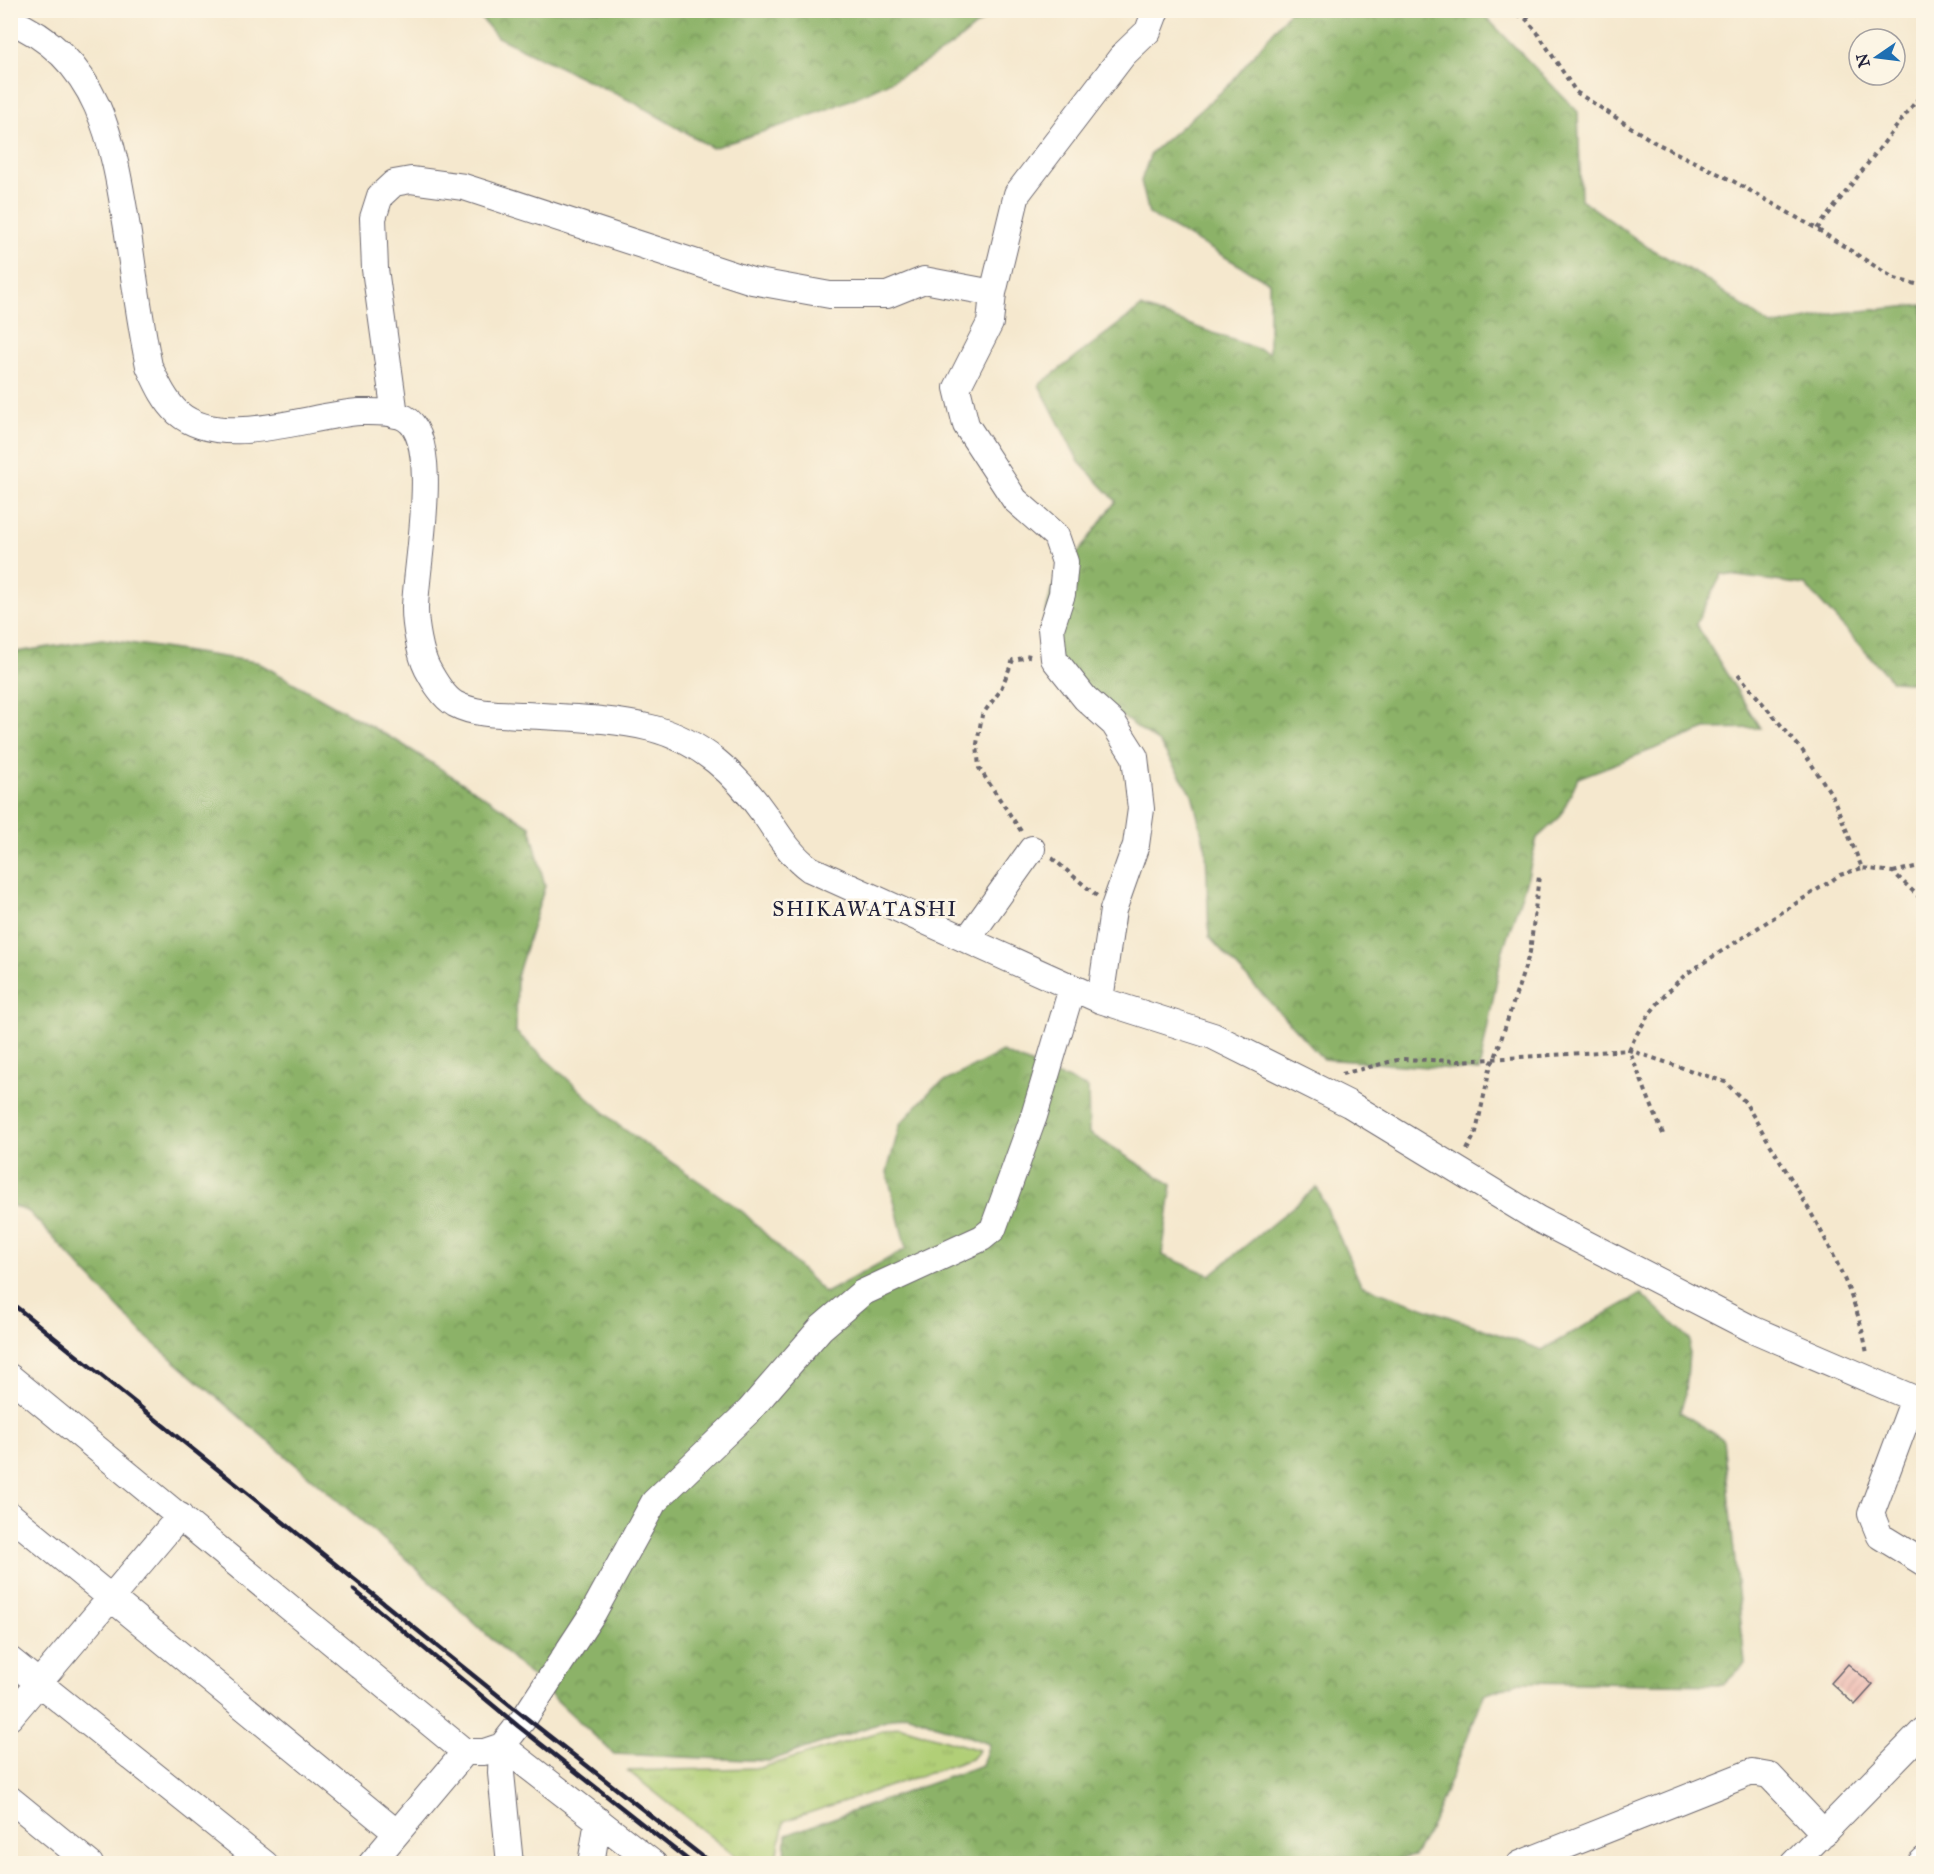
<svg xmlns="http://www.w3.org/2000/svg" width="1934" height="1874" viewBox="0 0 1934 1874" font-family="'IM FELL Great Primer',serif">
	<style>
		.grass { fill: url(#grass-tufts); stroke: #6a7859; stroke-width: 1.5 }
		.forest { fill: url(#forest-crowns); stroke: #576a52; stroke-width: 1.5 }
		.building { fill: url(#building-hatch) }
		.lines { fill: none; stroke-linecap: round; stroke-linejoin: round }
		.minor-casing { stroke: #6c676e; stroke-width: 28 }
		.path { stroke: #6c676e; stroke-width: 4; stroke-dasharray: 4.5 4.5; stroke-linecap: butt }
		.minor { stroke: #fff; stroke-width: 26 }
		.rail { stroke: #22223b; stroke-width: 4.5 }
		.labels { text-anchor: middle; stroke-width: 5; stroke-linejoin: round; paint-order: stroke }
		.quarter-label { font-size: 21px; letter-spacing: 1.5px; fill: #22223b; stroke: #fcf5e5 }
	</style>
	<defs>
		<pattern id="grass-tufts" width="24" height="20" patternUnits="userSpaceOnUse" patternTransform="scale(1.5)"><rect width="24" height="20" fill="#b1cf77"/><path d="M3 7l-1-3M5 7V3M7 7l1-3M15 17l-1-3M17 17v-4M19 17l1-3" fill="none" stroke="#98b168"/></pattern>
		<pattern id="forest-crowns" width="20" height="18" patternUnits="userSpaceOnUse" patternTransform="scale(1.5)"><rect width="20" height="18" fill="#8cb268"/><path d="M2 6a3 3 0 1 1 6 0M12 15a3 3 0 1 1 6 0" fill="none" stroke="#729057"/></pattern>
		<pattern id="building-hatch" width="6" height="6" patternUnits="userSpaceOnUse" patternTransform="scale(1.5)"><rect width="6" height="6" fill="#ecb3aa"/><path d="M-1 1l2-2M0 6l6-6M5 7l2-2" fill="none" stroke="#ca9a93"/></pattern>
	</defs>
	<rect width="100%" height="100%" fill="#fcf5e5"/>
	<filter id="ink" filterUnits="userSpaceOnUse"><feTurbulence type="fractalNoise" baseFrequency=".0167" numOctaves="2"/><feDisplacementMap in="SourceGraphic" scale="12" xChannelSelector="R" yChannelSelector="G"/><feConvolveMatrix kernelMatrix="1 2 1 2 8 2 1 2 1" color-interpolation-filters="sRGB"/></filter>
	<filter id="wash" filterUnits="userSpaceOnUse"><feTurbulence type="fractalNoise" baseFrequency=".008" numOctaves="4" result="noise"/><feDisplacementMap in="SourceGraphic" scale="24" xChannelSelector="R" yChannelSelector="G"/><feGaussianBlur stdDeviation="1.35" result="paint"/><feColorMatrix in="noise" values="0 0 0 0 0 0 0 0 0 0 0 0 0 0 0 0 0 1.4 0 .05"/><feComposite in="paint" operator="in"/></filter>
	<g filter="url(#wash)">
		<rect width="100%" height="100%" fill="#f5e8ce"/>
		<path class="grass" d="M899,1726L979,1750L971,1759L784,1821L776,1863H744L628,1771L760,1768Z"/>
		<path class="forest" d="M475,11H994C979,23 964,37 948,48C877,96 793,123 712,148L637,104L497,37Z
			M1290,11L1482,13L1578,112L1581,199L1649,248L1702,277L1771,326L1839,313L1923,305V683L1892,681L1805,585L1722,574L1696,624L1760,728L1706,729L1578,778L1560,817L1537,838L1528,876L1502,953L1479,1071L1323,1059L1209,937L1206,850L1192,794L1159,743L1086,691L1040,635L1052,588L1116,501L1079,462L1039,385L1141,307L1269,353V282L1149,214L1141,181L1151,153L1229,85Z
			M102,639L257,662L402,744L530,826L545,886L517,976L516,1032L618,1125L743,1212L825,1293L906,1249L887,1172L900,1124L934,1087L1002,1052L1088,1088L1089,1133L1172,1185L1162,1255L1210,1275L1317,1187L1361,1285L1542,1350L1641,1294L1690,1339L1686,1393L1680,1412L1723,1439L1745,1664L1723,1685L1520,1682L1484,1695L1431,1828L1414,1856L1380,1863H785L786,1835L982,1765L989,1744L906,1714L769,1761L614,1754L404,1557L145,1336L29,1212L11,1205L10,653Z"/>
		<g id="blocks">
			<path class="building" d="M1848,1664L1873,1685L1855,1705L1831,1683Z"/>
		</g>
	</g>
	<g filter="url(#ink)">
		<use href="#blocks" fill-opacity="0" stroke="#6c676e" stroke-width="1.5"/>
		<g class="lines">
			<g class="minor-casing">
				<path id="minor" d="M10,21C102,58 114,148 128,234C134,278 140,322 149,366C157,383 164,400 178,413C222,451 308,415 360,412C374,412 392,411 405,418C443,439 415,569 415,609C415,625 420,654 427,668C434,681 443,697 455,704C476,715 502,714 525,715C567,718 610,718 651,728C701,741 736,774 765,815C779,835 790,855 810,869L1100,1000L1213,1036L1349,1104L1538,1219L1752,1329L1924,1403
					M395,415L375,269L373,218L380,196L394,183L411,180L464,187L752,281L830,295H887L924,280L993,293
					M967,940L1032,849
					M1100,1000L1113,910L1136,845L1141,809L1135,757L1114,724L1085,698L1054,659L1051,628L1062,594L1065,562L1056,536L1015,500L966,425L957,388L990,323L993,293L1017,194L1123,55L1148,31L1156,10
					M10,1377L465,1752H484L502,1746L525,1717L593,1613L654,1502L749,1411L821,1328L862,1293L982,1238L993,1229L1034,1116L1072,988
					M1914,1399L1871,1514L1880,1536L1924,1563
					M10,1515L397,1833
					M10,1660L265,1864
					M10,1717L180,1516
					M502,1746L654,1864
					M502,1746L501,1773L510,1864
					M10,1799L90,1864
					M371,1864L465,1752
					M591,1864L598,1820
					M1520,1864L1752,1772L1769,1775L1824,1833
					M1793,1864L1924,1730
					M1920,1864L1924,1860"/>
			</g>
			<path class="path" d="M1255,10L1271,14L1289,10
				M1509,10L1526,19L1537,32L1576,92L1654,142L1733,181L1817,229L1895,279L1924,286
				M1526,19L1533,10
				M1817,229L1924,91
				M1738,674L1802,750L1832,795L1862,868L1893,872L1918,896L1924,904
				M1021,831L979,768L977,744L982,715L1000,691L1013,660L1028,657L1029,651
				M1052,858L1097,896
				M1893,872L1924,865
				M1342,1074L1401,1059L1460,1061L1629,1050L1725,1082L1745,1102C1788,1177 1854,1269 1867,1354
				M1663,1134L1629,1050C1642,1020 1662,996 1686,974L1840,875L1862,868
				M1467,1150L1476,1132L1491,1064L1495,1058L1530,952L1539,876"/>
			<use href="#minor" class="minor"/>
			<path class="rail" d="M10,1302L525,1717L712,1864
				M354,1590L518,1726L693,1864"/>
		</g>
	</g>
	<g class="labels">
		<g class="quarter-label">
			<text x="865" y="916">SHIKAWATASHI</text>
		</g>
	</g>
	<rect width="1934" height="1874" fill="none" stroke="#fcf5e5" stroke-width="36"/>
	<g transform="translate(1877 57) rotate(256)"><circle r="28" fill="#fcf5e5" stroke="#a5a1a1" stroke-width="1.5"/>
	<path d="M0-4.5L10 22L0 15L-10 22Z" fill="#1f6fb2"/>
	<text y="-9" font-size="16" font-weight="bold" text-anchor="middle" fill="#22223b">N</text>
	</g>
</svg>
